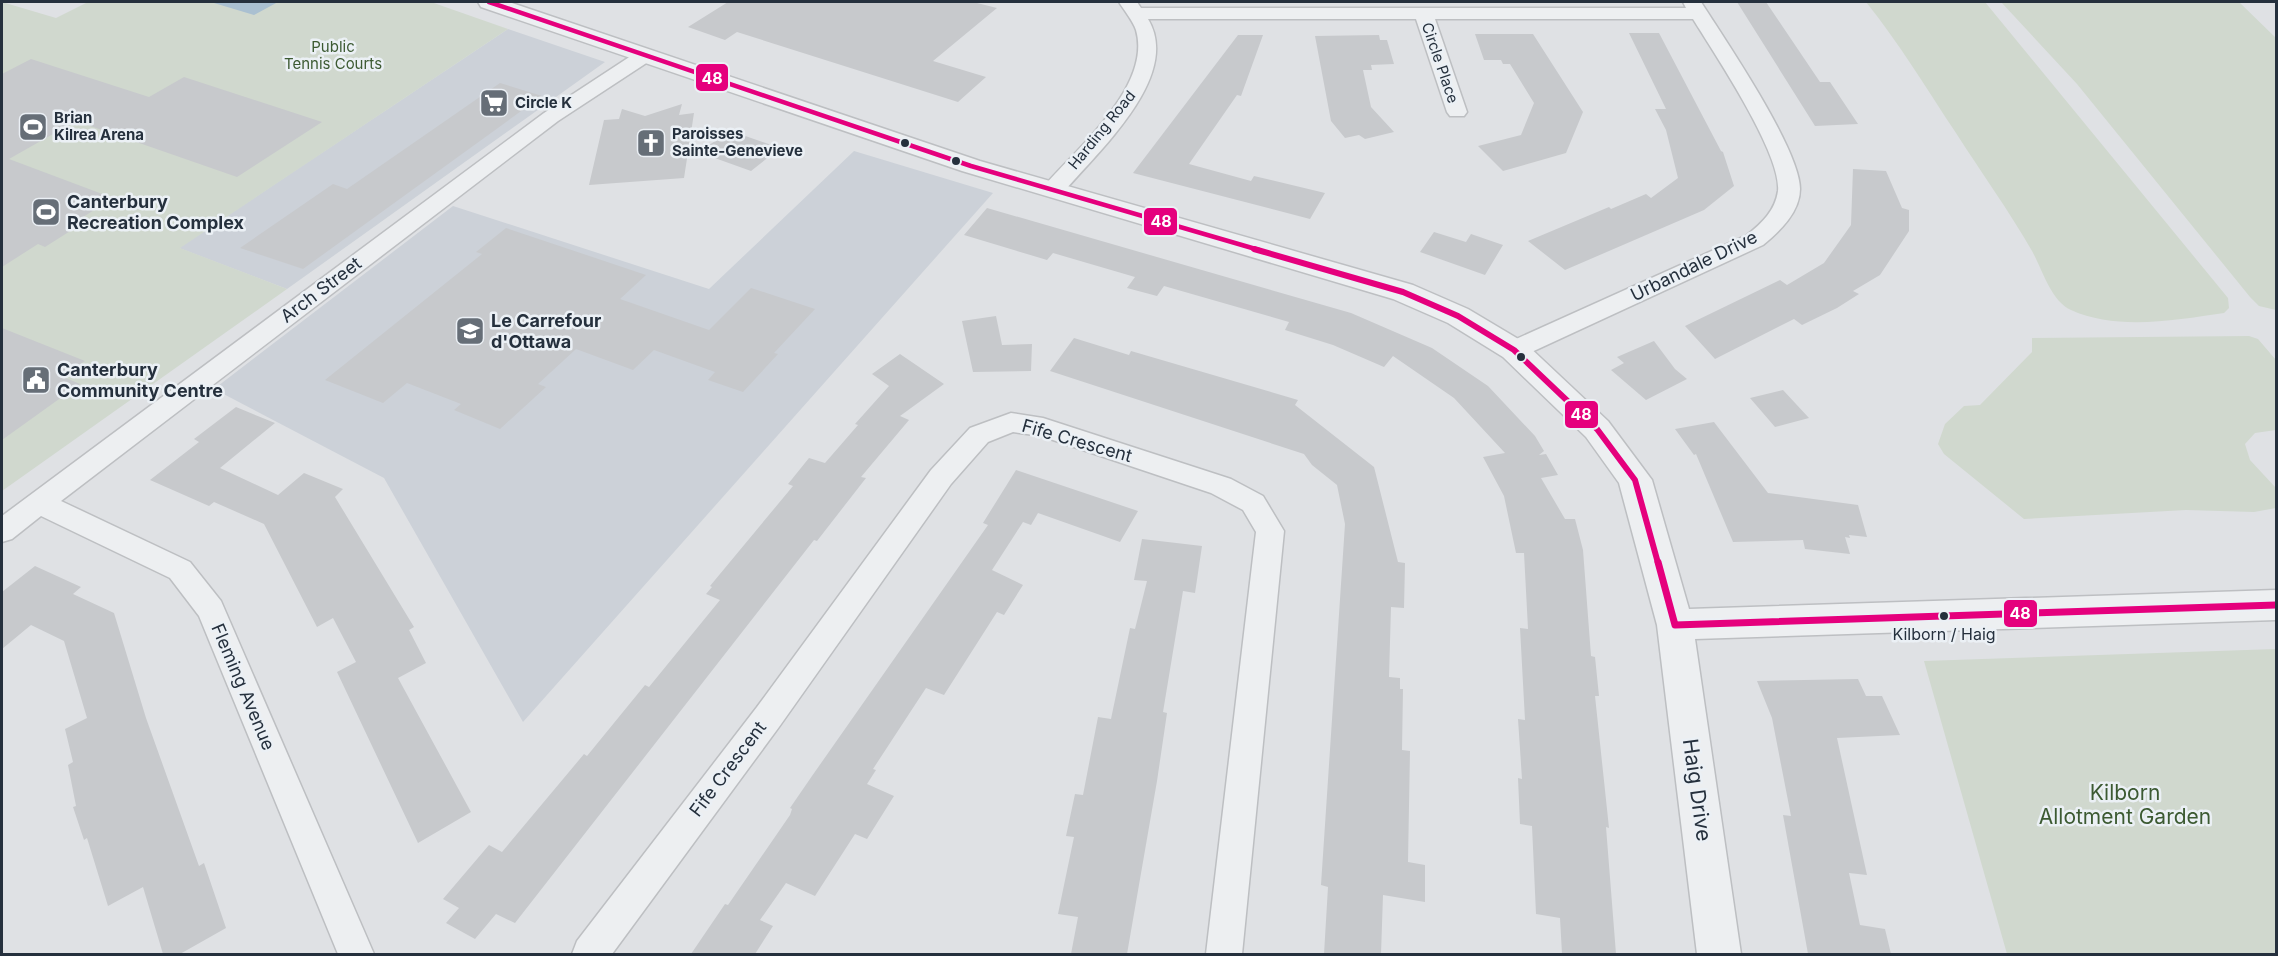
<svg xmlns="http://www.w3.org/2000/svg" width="2278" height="956" viewBox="0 0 2278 956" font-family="Inter,sans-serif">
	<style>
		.built { fill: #ccd1d8 }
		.green { fill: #d0d8ce }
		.water { fill: #aac0d1 }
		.building { fill: #c7c9cc }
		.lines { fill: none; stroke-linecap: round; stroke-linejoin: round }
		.minor-casing { stroke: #bdbfc2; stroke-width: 3 }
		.tertiary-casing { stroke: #bdbfc2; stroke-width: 3 }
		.minor { fill: #edeff1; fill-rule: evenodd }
		.tertiary { fill: #edeff1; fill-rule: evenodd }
		.bus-1-far2-casing { stroke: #ebf0f5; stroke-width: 8 }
		.bus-1-far1-casing { stroke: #ebf0f5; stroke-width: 10 }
		.bus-1-casing { stroke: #ebf0f5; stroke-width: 11 }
		.bus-1-far2 { stroke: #e5007d; stroke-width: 4.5 }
		.bus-1-far1 { stroke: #e5007d; stroke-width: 6 }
		.bus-1 { stroke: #e5007d; stroke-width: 7 }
		.bus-dot { fill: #25303d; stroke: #ebf0f5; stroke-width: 2 }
		.labels { text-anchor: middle; stroke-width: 5; stroke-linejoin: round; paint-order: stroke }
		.far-park-label { font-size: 15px; fill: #3c5a32; stroke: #ebf0f5 }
		.far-street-label { font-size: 15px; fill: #25303d; stroke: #ebf0f5 }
		.far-poi-label { font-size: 15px; font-weight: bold; fill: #25303d; stroke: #ebf0f5; text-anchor: start }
		.bus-label { font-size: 16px; fill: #25303d; stroke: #ebf0f5 }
		.poi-label { font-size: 18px; font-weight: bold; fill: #25303d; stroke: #ebf0f5; text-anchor: start }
		.street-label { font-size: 18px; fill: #25303d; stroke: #ebf0f5 }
		.near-street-label { font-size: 21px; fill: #25303d; stroke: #ebf0f5 }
		.near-park-label { font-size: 21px; fill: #3c5a32; stroke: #ebf0f5 }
		.line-badge { stroke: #ebf0f5; stroke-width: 2 }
		.badge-label { font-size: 16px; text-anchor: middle; font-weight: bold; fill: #fff }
	</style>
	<rect width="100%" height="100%" fill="#dfe1e4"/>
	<path class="built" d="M508,29L605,62L287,289L179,248Z
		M854,151L993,193L523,722L384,478L214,389L453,206L709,289Z"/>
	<path class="green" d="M2,2L56,18L88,2H431L508,29L180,248L287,289L2,491Z
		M1866,2H1985L2228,298L2229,308L2224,313C2176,320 2117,331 2071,310C2051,301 2043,271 2032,251C2009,211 1981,172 1956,133C1926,88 1899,43 1866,2Z
		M2001,2H2239L2276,38V310L2259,306L2250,297L2077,84Z
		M2249,336L2258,339L2276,360V430L2255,433L2245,444L2250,460L2276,488V508L2254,512L2186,510L2024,519L1944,454L1938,444L1945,424L1964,406L1980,405L2032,352V338Z
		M2276,649V954H2007L1924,661Z"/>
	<path class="water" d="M217,2H278L254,15L214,3Z"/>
	<path class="building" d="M728,2H973L997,8L933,61L986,77L958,102L737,32L725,40L688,27Z
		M1737,2H1766L1820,82H1830L1858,124L1815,126Z
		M1629,33H1659L1721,151L1723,152L1734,186L1704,210L1565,270L1528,241L1609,207L1611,209L1646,194L1651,198L1678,178L1666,130L1655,109H1666Z
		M1475,34H1533L1583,112L1566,153L1503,171L1478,146L1521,135L1534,103L1510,64H1503L1501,60H1484Z
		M1238,35H1263L1241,96L1237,95L1189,164L1251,181L1254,176L1325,193L1310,219L1133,173Z
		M1379,35L1380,40H1387L1394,64L1371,65L1372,70H1363L1371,107L1394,132L1365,139L1359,135L1345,138L1331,121L1315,36Z
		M31,59L149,97L184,77L322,122L237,177L76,121L9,159L113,198L69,226L75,228L45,247L38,244L2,267V74Z
		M500,83L542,96L303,269L240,248L333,184L347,189Z
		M682,104L679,115L694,113L684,178L589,185L604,120L619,119L622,109L645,116Z
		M731,131L780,148L751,171L698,152Z
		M1853,169L1886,171L1902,208L1909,210V231L1880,275L1853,291L1859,294L1837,308L1802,325L1794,319L1715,359L1685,326L1780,280L1787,285L1824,263L1851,225Z
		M987,208L1351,313L1432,348L1488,386L1535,436L1544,451L1539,455L1546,454L1558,475L1541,478L1565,519H1575L1583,550L1591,656L1595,657L1599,696H1595L1609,828L1606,827L1616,954H1562L1560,918L1536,914L1532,826L1520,824L1518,778L1522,779L1518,719L1525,720L1520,628L1528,629L1524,553H1516L1504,496L1483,457L1505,453L1454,398L1393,356L1384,367L1333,345L1285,330L1289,322L1164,286L1157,296L1127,288L1135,277L1053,253L1047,260L964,235Z
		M506,228L646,275L620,299L709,330L751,288L815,309L774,353L778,354L743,392L708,380L715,372L654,350L633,370L576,349L538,384L546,387L500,429L454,410L461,404L407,383L383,403L325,380L482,254L476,252Z
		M1434,232L1466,242L1471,234L1503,245L1485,275L1420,252Z
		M996,316L1002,345L1032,344L1031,371L973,372L962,321Z
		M2,328L85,361L61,376L80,384L2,440Z
		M1074,338L1129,355L1131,351L1298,400L1295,405L1374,467L1398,562L1405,563L1404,608L1391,607L1389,677L1400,678V689H1403L1402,750L1410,751L1408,862L1425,865V902L1383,895L1381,954H1324L1328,887L1321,885L1345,524L1337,485L1312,465L1304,454L1050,371Z
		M1654,341L1675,369L1687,379L1646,400L1611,370L1624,363L1617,357Z
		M900,354L944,384L900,416L909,420L861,477L866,478L817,541L814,540L515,923L496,914L475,939L446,923L459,908L443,899L489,845L502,852L584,754L587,756L645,685L649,687L720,600L706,594L712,587L710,586L793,486L788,484L809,458L825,463L858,425L855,424L889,386L872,374Z
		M1783,390L1809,418L1775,427L1750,398Z
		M236,407L275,423L220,468L278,495L304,473L343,489L335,497L414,627L409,630L426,663L398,678L471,812L418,843L337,672L356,662L333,618L317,627L264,524L214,502L209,506L150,480L199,442L194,439Z
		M1714,422L1768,493L1858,505L1867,537L1849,535L1850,538L1845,537L1850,554L1805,549L1803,540L1733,542L1696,454L1694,455L1675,429Z
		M1016,470L1138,511L1120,542L1038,513L1031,525L1023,522L992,570L1023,585L1004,615L997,612L944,695L926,688L873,769L876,770L867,784L894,796L867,839L855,834L815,896L786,883L760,920L773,926L755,954H691L725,904L728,905L790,815L792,809L790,808L812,776L988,525L983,523Z
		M1142,539L1202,546L1195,593L1183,591L1163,712L1167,713L1157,781L1127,954H1071L1078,917L1058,914L1074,837L1066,836L1075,794L1083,795L1098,717L1111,719L1130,628L1135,629L1147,581L1134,580Z
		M35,566L81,587L73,594L114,613L146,718L199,866L204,863L226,928L180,954H163L143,887L108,906L87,838L84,840L73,807L76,806L68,765L73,762L65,729L87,718L64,641L31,625L2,649V592Z
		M1858,679L1866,696H1882L1900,735L1837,738L1867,875L1849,873L1860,925L1885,929L1891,954H1808L1783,815L1791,816L1772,718L1757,681Z"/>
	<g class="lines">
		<g class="minor-casing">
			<path id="minor" d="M1119,2H1137L1141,8H1686L1683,2H1701C1724,38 1800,149 1800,189C1800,212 1780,231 1763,245L1523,356L1514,358L1505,356L1502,350L1505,344L1747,235C1762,223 1775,211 1778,191C1782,154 1714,53 1693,19H1435L1467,112L1464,116H1450L1447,112L1416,19H1148C1183,77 1096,153 1062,194H1046L1043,189L1046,184C1079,147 1152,85 1136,30C1133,21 1124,10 1119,2Z
				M644,50L651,52L654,56L651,60L558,121L61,501L190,562L221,601L374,954H338L199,616L170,578L41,516L12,539L2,542V516L544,113L637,52Z
				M1011,413L1043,418L1231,479L1263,496L1284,531L1242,954H1206L1256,532L1243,510L1211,493L1041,436L1013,432L988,442L951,484L779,727L612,954H572L577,941L757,707L931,470L970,428Z"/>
		</g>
		<g class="tertiary-casing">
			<path id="tertiary" d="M478,2H509L980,161L1413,285L1468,309L1525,343L1608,421L1652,480L1689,609L2276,590V620L1695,639L1741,954H1697L1657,625L1619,483L1586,437L1503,357L1448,323L1393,299L962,171L481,7Z"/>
		</g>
		<use href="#minor" class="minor"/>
		<use href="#tertiary" class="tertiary"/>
		<g class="bus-1-far2-casing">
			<path id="bus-1-far2" d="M489,2L971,166L1259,250"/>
		</g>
		<g class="bus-1-far1-casing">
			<path id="bus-1-far1" d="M1254,249L1403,292L1458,316L1514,350L1597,429L1635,480L1658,563"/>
		</g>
		<g class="bus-1-casing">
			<path id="bus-1" d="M1658,562L1675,625
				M1675,625L2276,605"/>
		</g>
		<use href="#bus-1-far2" class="bus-1-far2"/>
		<use href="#bus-1-far1" class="bus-1-far1"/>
		<use href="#bus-1" class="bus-1"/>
	</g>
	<defs>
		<g id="supermarket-square" transform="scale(1.5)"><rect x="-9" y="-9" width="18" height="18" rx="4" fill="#666e77" stroke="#ebf0f5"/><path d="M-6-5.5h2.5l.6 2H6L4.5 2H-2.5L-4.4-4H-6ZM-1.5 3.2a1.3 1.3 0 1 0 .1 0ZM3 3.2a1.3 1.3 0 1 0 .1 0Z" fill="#fff"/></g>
		<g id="stadium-square" transform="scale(1.5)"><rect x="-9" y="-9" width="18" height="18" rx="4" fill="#666e77" stroke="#ebf0f5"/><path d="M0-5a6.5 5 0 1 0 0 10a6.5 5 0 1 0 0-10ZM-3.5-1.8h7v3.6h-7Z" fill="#fff"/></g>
		<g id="church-square" transform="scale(1.5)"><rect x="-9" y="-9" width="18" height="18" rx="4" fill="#666e77" stroke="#ebf0f5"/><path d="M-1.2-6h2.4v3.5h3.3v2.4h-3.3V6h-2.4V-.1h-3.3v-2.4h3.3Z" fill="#fff"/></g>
		<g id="school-square" transform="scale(1.5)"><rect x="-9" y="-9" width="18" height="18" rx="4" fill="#666e77" stroke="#ebf0f5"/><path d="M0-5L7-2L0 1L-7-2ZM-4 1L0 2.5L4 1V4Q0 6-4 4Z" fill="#fff"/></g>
		<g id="civic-square" transform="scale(1.5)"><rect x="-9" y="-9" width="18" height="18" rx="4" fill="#666e77" stroke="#ebf0f5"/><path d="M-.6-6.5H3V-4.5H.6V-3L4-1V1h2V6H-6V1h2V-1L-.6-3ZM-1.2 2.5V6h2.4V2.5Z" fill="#fff"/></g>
	</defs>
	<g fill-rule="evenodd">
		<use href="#supermarket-square" x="494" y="103"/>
		<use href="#stadium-square" x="33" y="127"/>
		<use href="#church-square" x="651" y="143"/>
		<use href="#stadium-square" x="46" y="212"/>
		<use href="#school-square" x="470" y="331"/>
		<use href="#civic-square" x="36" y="380"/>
	</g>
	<g class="bus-dot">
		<circle cx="905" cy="143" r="5"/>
		<circle cx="956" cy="161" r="5"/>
		<circle cx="1521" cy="357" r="5"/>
		<circle cx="1944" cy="616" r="5"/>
	</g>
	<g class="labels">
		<g class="far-park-label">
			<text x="333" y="52">Public<tspan x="333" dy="17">Tennis Courts</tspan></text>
		</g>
		<g class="far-street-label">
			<text transform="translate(1440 63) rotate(71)" y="5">Circle Place</text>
			<text transform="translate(1102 130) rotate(-51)" y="5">Harding Road</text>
		</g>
		<g class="far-poi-label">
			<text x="515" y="108">Circle K</text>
			<text x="54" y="123">Brian<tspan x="54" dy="17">Kilrea Arena</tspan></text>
			<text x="672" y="139">Paroisses<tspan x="672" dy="17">Sainte-Genevieve</tspan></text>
		</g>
		<g class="bus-label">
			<text x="1944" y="640">Kilborn / Haig</text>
		</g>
		<g class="poi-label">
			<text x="67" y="208">Canterbury<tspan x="67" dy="21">Recreation Complex</tspan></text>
			<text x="491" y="327">Le Carrefour<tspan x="491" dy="21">d'Ottawa</tspan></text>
			<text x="57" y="376">Canterbury<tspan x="57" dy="21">Community Centre</tspan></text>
		</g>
		<g class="street-label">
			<text transform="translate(1694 266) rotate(-26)" y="6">Urbandale Drive</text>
			<text transform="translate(321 290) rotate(-37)" y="6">Arch Street</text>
			<text transform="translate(1077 441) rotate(16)" y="6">Fife Crescent</text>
			<text transform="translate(243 687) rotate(67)" y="6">Fleming Avenue</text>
			<text transform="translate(728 769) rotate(-53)" y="6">Fife Crescent</text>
		</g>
		<g class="near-street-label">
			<text transform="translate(1697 790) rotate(82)" y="7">Haig Drive</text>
		</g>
		<g class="near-park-label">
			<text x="2125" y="800">Kilborn<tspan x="2125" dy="24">Allotment Garden</tspan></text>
		</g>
	</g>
	<g class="line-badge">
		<rect x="695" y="63" width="34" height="29" rx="6" fill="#e5007d"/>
		<rect x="1143" y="207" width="35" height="29" rx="6" fill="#e5007d"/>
		<rect x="1564" y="400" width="35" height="29" rx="6" fill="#e5007d"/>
		<rect x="2003" y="599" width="35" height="29" rx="6" fill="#e5007d"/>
	</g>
	<g class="badge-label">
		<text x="712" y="84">48</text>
		<text x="1161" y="227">48</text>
		<text x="1581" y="420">48</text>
		<text x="2020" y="619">48</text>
	</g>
	<rect width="2278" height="956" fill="none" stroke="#25303d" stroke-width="6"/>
</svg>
